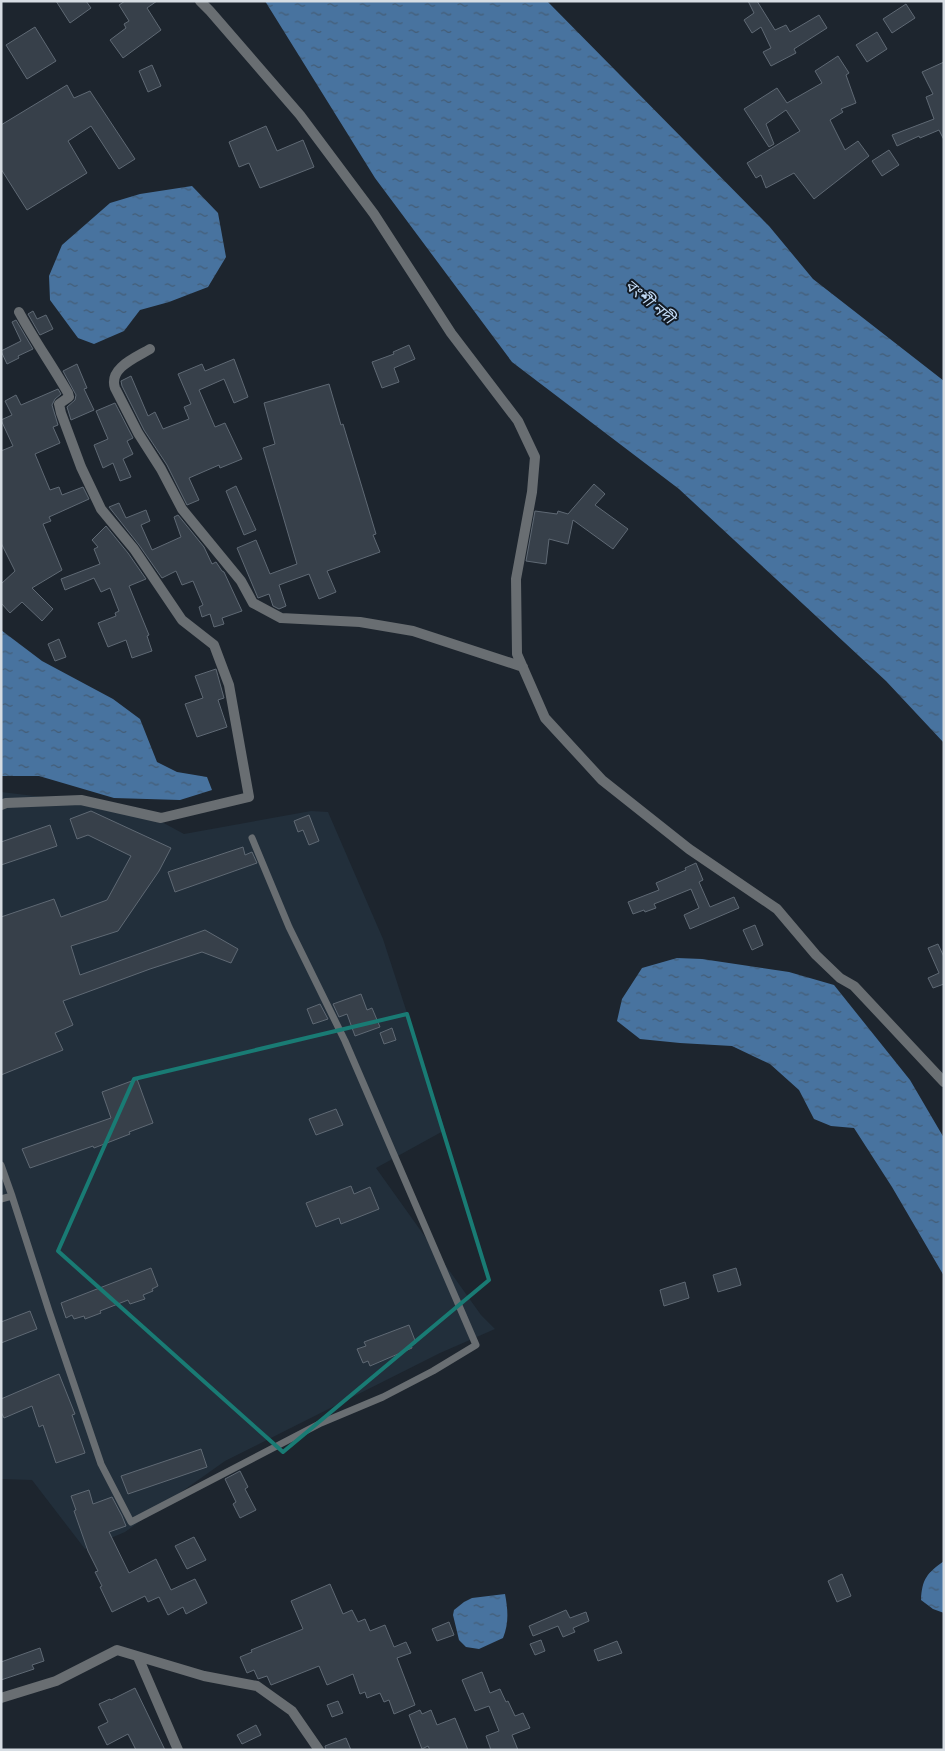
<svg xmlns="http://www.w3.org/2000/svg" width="945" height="1751" viewBox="0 0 945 1751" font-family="Rubik,'Noto Sans Bengali',sans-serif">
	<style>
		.built { fill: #222f3b }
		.water { fill: url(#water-ripples) }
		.building { fill: #37404a; stroke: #5f6974 }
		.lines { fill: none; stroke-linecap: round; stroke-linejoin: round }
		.lane { stroke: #696e72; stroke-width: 7 }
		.street { stroke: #696e72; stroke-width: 10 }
		.marked { fill: none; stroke: #197b74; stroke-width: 4; stroke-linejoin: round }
		.labels { text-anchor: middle; stroke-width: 4; stroke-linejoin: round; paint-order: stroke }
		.water-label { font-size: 16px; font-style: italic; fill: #c0d9f4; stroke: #131b24 }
	</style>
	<defs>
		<pattern id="water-ripples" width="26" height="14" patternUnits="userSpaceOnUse" patternTransform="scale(1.25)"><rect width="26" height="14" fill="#48739f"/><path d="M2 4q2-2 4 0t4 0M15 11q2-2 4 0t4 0" fill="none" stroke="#445d76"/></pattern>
	</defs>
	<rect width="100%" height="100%" fill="#1d252e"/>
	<path class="built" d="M1,792L136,808L184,834L311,811L328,812L383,939L445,1130L376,1168L481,1315L495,1329L440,1353L225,1461L125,1532L85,1549L32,1480L1,1479Z"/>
	<path class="water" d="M265,1H547L769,226L813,279L944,381V743L886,681L679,489L512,362L375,178Z
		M192,186L218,213L226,257L208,287L169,302L140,310L124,331L94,344L78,338L50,300L49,276L62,245L110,203L140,194Z
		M1,630L42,661L113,699L140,719L157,762L177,772L207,777L212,790L180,800L114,798L39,776H1Z
		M677,958L702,959L789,972L834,985L910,1080L944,1138V1276L892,1187L854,1128L831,1126L814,1119L799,1090L770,1064L732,1046L680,1043L640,1039L617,1021L622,999L642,968Z
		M944,1561V1613L933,1609L921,1600C922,1579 927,1573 944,1561Z
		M505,1594C508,1610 509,1623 503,1638L479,1649L466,1647L459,1640L453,1615L454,1610L464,1602L472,1598Z"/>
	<path class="building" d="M56,1H86L91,8L70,23Z
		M125,1H157L147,8L161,30L123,58L110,40L126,28L124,24L129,21L119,5Z
		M748,1H757L775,30L786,25L790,32L819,15L827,28L794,49L796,53L771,66L763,52L771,48L761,27L752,33L744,20L754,13Z
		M906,4L915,18L892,33L883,19Z
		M35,27L56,61L27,79L6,45Z
		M877,32L887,49L867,62L856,45Z
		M838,56L849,73L846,75L856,103L841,109L843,112L830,120L845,150L858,141L869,156L814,199L794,173L766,188L761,175L756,178L747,163L800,131L786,110L766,124L774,144L769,147L744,109L777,88L787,103L822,83L815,71Z
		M944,62V140L939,130L920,138L919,136L897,146L892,135L934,119L926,97L933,94L922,72Z
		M152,65L161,86L148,92L139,71Z
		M67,85L74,98L90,91L135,159L119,169L91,126L68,141L87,173L27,210L1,169V125Z
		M266,126L277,151L303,140L314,167L260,188L249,163L239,167L229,142Z
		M889,150L899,165L882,176L872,161Z
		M33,311L37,319L46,315L53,329L40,335L28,314Z
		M16,320L33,349L18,356L19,358L7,364L1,351L21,341L12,322Z
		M409,345L415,359L394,368L399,382L382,388L372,362L394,354L393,352Z
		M234,359L248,397L234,403L224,379L199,390L215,427L225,423L242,459L220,468L219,465L189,478L199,500L187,505L167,465L144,430L122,386L121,381L131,376L148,416L155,412L163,429L189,419L184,407L191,404L178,374L202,364L205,371Z
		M77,364L87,388L84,389L94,410L71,420L67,407L75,400L76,395L63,371Z
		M329,384L341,425L343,424L376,534L373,535L380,552L327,571L336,592L319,599L309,574L279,585L286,606L279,609L273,606L269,594L258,598L237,548L256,540L270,574L297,564L263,448L275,444L264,403Z
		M58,389L61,394L55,399L52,405L58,425L53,427L60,443L35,454L50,490L59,487L62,495L83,487L89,499L49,517L51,521L43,524L62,570L32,588L53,609L42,621L22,602L10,613L1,603V584L15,571L1,543V451L13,446L1,420L12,415L5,401L16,395L21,405Z
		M115,403L133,438L127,441L133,454L123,459L131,477L120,481L113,463L103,468L94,445L108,439L96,411Z
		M594,484L605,494L595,505L628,529L613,549L573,520L568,544L549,539L546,564L526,561L535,511L557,514L558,511L568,514Z
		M236,486L256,530L244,535L226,491Z
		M119,503L126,518L146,510L150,521L141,525L152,550L181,537L174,517L178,515L204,547L212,564L216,562L222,571L224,572L242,611L222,618L224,624L214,627L210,614L202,617L199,607L203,605L193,581L182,585L176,571L162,578L139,545L109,507Z
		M106,526L128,553L146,579L129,586L149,635L147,636L152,651L132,658L126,640L108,647L98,623L116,616L115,613L119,611L110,588L101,592L94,578L65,590L61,579L100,564L94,549L98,547L92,540Z
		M59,639L66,657L55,661L48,644Z
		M216,669L224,698L218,700L227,727L197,737L185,704L203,698L195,676Z
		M91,811L171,848L159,871L118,931L71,946L80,975L205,930L238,949L231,963L202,952L150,969L63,1001L73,1025L55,1033L63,1050L1,1075V917L54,899L61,917L107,900L131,856L88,835L77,839L70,819Z
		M309,815L319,841L309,845L303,830L298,832L294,821Z
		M50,825L57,846L1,865V842Z
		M243,847L245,855L252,852L257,863L175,892L168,872Z
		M696,863L703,880L699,882L710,907L734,897L739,908L690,929L684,915L699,908L691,889L654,904L656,908L645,912L644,910L633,914L628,902L659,890L656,883L686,870L685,868Z
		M755,925L763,945L752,950L743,930Z
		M938,944L944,957V984L933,988L928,978L939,973L928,948Z
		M361,994L367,1010L372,1008L380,1027L355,1036L347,1014L339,1017L333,1004Z
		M320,1004L328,1019L313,1024L307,1009Z
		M392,1028L396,1040L384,1044L380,1033Z
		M137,1079L153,1123L129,1132L130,1134L94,1148L93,1146L30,1168L22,1149L111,1118L102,1092Z
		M336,1109L343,1125L316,1135L309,1119Z
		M351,1186L354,1194L370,1187L379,1209L341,1224L339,1218L316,1227L306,1203Z
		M151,1268L158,1286L152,1289L153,1291L143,1295L145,1299L130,1304L128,1300L100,1311L101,1313L85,1319L84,1316L74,1319L72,1315L66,1318L61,1303Z
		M736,1268L741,1285L718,1292L713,1275Z
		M685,1282L689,1298L664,1306L660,1290Z
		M30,1311L37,1329L1,1343V1322Z
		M409,1325L416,1343L411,1345L412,1348L370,1366L368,1361L363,1363L357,1349L366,1346L364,1342Z
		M59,1374L75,1414L72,1415L85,1453L56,1463L43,1425L39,1427L32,1406L4,1418L1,1412V1399Z
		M201,1449L207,1467L128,1494L121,1476Z
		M240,1471L248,1487L245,1489L256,1510L240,1518L233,1504L236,1502L225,1479Z
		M89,1490L93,1504L112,1497L122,1516L126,1526L109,1532L129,1573L156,1559L171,1590L195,1579L207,1603L186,1614L183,1607L168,1615L159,1597L148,1602L145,1596L112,1612L100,1587L102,1586L95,1572L98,1571L88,1551L74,1511L76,1510L71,1496Z
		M194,1537L206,1560L187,1569L175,1546Z
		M842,1574L851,1596L837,1602L828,1581Z
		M330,1584L343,1614L352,1610L358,1622L365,1619L370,1631L385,1625L394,1647L406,1642L411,1653L397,1658L415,1705L394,1714L389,1700L384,1702L380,1693L367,1698L365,1692L360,1694L353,1674L327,1685L319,1666L271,1685L267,1676L258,1679L254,1670L247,1673L240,1657L252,1652L251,1650L303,1629L291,1601Z
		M566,1610L570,1618L586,1612L589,1621L573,1628L575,1632L563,1637L558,1626L533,1636L529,1626Z
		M449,1622L454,1635L437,1641L432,1629Z
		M541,1640L545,1651L535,1655L530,1644Z
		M617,1641L622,1653L598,1661L594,1650Z
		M40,1648L44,1661L32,1665L34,1669L1,1680V1662Z
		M482,1672L490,1693L500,1689L506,1702L508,1701L515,1716L523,1713L530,1728L512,1735L518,1750H491L486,1736L499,1731L489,1706L475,1711L462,1680Z
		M135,1688L165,1750H136L128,1734L107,1745L98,1727L108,1722L99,1704L110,1699L111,1700Z
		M338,1701L343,1713L332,1717L327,1705Z
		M420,1710L422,1714L431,1710L437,1725L455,1718L468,1750H430L428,1746L422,1749L409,1715Z
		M256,1725L261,1735L242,1744L237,1735Z
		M346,1738L351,1750H326L325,1746Z"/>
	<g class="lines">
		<path class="lane" d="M1,1165L12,1196
			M1,1199L12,1196L49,1311L101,1464L131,1522L321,1423L383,1397L433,1371L476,1345L345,1041L289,927L252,838"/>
		<path class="street" d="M200,1L210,11L300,115L374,214L451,333L518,421L535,457L532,492L516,579L517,654L545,718L602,780L689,849L777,909L816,955L840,978L854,986L944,1082
			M150,349C137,357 108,368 115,388L138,433L161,469L182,509L241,581L253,603L281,618L360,622L413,631L523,667
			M1,805L6,803L81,800L161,818L249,797L229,685L214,645L182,620L134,549L101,509L81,467L61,413L59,404L69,397L68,393C52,365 34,340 19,312
			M138,1657L178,1750
			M1,1698L56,1681L117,1650L204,1676L257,1686L292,1711L319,1750"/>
	</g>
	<path class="marked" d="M407,1014L489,1280L283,1452L58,1251L134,1079Z"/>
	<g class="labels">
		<g class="water-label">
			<text transform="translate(650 301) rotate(40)" y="6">বংশী নদী</text>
		</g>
	</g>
	<rect width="945" height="1751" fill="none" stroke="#d7dde3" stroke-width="5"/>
</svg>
